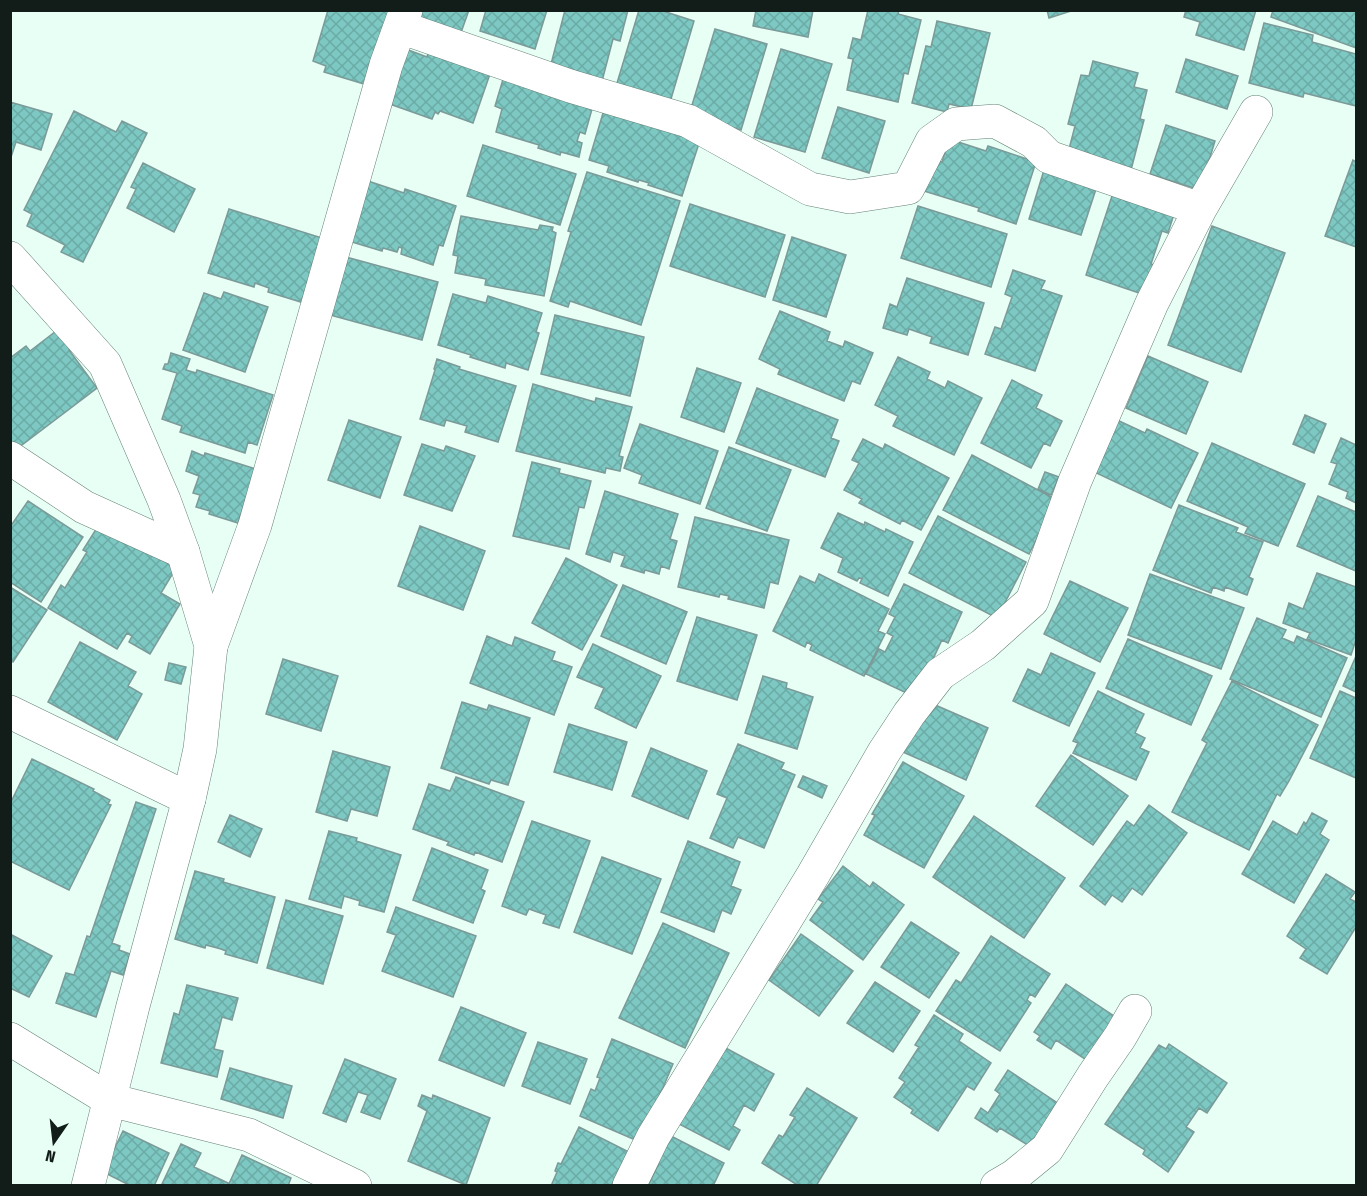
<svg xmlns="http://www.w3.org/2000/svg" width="1367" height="1196" viewBox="0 0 1367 1196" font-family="'Fira Sans Condensed',sans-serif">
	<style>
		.building { fill: url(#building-cross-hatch); stroke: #7b9a98; stroke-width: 1.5 }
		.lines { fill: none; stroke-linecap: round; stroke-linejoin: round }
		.street-casing { stroke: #668176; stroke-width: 34 }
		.secondary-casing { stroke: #668176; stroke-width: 34 }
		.street { stroke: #fff; stroke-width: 33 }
		.secondary { stroke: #fff; stroke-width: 33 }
	</style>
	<defs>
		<pattern id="building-cross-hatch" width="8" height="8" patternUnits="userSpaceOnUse" patternTransform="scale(1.5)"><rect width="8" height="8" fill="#7dc8c2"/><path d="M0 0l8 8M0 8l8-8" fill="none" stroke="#6baba6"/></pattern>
	</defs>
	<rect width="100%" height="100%" fill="#e7fff5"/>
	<path class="building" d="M328,10H397L374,87L324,72L326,66L313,61Z
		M416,10H469L458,41L411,25Z
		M486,10H547L535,49L480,31Z
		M565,10H628L620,41L613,39L601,85L549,72Z
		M639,10H660L694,21L668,109L614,93Z
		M756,10H813L808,37L753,26Z
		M868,10H899L898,14L921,20L908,74L904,73L898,102L847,90L853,59L848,58L853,38L861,40Z
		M1047,10H1074L1049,18Z
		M1186,10H1256L1244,50L1196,35L1200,22L1184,17Z
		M1273,10H1356V48L1271,17Z
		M937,21L990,33L971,109L949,104L947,112L912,103L926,46L931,47Z
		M1264,23L1313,35L1312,42L1356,54V106L1304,93L1303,97L1249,83Z
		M715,29L767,44L741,130L689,115Z
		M403,48L427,57L428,53L490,74L473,123L440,111L438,114L435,112L432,119L384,102Z
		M781,49L832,64L805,152L754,137Z
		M1186,59L1238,76L1227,109L1176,92Z
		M1093,61L1138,73L1134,87L1147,90L1140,119L1144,120L1131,170L1068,153L1075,126L1068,124L1081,75L1089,76Z
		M504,76L594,102L585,134L580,132L577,141L582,143L579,157L561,152L560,155L538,148L539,145L496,132L502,109L495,106Z
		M10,102L52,114L41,150L16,142L10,160Z
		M606,103L702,134L682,196L648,185L649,183L639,180L638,182L607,172L609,166L589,160Z
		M838,107L885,121L869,173L822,158Z
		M74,111L116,132L122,121L147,133L83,262L61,252L65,245L27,226L32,214L24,210Z
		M1166,125L1215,141L1200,190L1150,174Z
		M949,139L986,151L988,146L1036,162L1016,224L978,211L979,208L924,191L934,159L942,162Z
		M483,145L576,174L560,225L467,196Z
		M1353,160L1356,162V247L1325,236Z
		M143,163L195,189L174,232L127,208L136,189L131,187Z
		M1044,170L1097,186L1081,235L1029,219Z
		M587,172L680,201L641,325L570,301L568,307L550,301L571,232L568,231Z
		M368,181L404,193L405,189L456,206L443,246L439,245L433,265L401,254L402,248L399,247L397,252L383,248L382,251L342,239Z
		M1114,190L1175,211L1168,233L1162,231L1151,264L1158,266L1148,296L1086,275Z
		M690,204L785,235L765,297L670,266Z
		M918,206L1007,234L991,287L901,258Z
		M229,209L325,239L304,303L268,292L269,288L255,283L254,287L208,273Z
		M461,216L538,230L540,225L553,227L552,231L556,233L544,296L485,285L486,279L455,273L458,256L453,255Z
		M1212,226L1285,253L1241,372L1168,345Z
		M792,237L846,255L826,317L773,300Z
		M346,257L438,282L422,340L330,315Z
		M1013,270L1045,281L1041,289L1062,296L1035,371L985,354L995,327L1001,329L1012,297L1005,294Z
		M907,278L984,303L968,355L930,343L932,337L909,329L907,335L883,328L890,304L897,307Z
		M224,292L268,307L245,372L183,350L204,293L221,299Z
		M453,294L486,303L488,296L542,313L536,332L539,333L528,370L506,363L505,368L470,357L471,355L438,345Z
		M780,311L830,332L827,341L843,347L845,341L873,353L860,384L852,381L844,401L778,374L780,369L759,359Z
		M555,315L644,337L630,396L541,374Z
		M60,328L74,347L69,350L97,388L14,451L10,447V358L26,346L30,351Z
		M171,353L190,359L186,370L196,373L197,370L273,395L257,445L248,442L245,453L180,432L182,426L162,419L177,373L163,369L165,364H168Z
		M1148,356L1208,382L1186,434L1126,408Z
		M898,357L930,372L927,379L945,388L948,381L982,398L954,455L893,426L898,416L875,405Z
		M437,359L460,367L459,369L516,386L498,442L465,432L467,426L446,420L444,426L420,419L435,370L434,369Z
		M697,368L741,383L724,432L681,417Z
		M1012,380L1042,395L1036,408L1062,421L1050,446L1044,443L1031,468L981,443Z
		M533,384L595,402L596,398L632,407L619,456L623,457L620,471L606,468L605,473L516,451Z
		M757,388L838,420L831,438L839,441L825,477L736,443Z
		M1305,415L1326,424L1314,453L1293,444Z
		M349,420L401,437L380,498L328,480Z
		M1117,420L1145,433L1147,429L1198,453L1171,508L1092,471Z
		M640,424L718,451L700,504L639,483L642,475L624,468Z
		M1341,438L1356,445V503L1346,498L1348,492L1329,484L1337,464L1331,462Z
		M863,439L883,449L885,444L949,478L921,530L902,520L900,524L859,503L862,499L844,490L859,463L852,460Z
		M1212,443L1305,484L1278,546L1245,533L1248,527L1187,501Z
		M422,444L444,451L446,446L475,456L452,511L404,495Z
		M729,447L791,470L767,531L706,508Z
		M192,451L204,456L205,453L256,469L238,523L209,514L210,511L196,507L200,495L193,493L199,476L186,471Z
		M972,455L1057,500L1029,554L943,510Z
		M532,462L560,469L559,473L591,481L584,508L579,507L569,549L513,536Z
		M1045,472L1059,477L1051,495L1038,489Z
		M605,491L678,514L670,539L677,541L669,569L661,566L659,574L645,570L644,573L621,566L625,556L613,552L610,562L586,554Z
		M1318,496L1356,512V571L1297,546Z
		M28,501L83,537L41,602L10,582V527Z
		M1179,505L1238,528L1236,532L1263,542L1249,577L1253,579L1247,595L1225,587L1224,591L1213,587L1211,593L1153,570Z
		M838,513L864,525L865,522L885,532L886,529L913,542L888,596L860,583L862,579L859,578L857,581L838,572L843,558L821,548Z
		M938,516L1026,562L997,618L909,573Z
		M695,517L789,540L778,584L770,582L764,608L728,599L729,596L720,594L719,597L678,587Z
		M100,523L176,568L161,593L180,604L150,654L129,642L132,636L127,633L117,649L48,608L61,585L65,588L87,552L83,550Z
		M420,526L485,551L463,610L398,586Z
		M566,558L617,585L582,650L532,623Z
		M1317,573L1356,587V640L1351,655L1307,639L1310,633L1283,623L1289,603L1303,609Z
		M819,574L889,609L878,631L885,634L864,676L810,650L812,645L807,642L805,647L773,631L800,576L815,583Z
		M1150,574L1244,608L1221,669L1128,635Z
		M1070,581L1128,608L1100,662L1044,634Z
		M904,584L962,612L948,643L942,640L915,697L866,674L879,649L885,652L893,636L887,633L895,617L889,614Z
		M623,585L687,612L666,664L601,636Z
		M10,587L47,610L13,662L10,660Z
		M697,617L757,635L737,700L677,681Z
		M1257,618L1286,630L1282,638L1294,643L1297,636L1347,658L1321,717L1230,679Z
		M487,636L512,646L515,637L555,652L552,660L572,667L554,715L470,683Z
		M1128,639L1212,676L1191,725L1106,688Z
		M80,642L136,672L128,686L142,694L117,740L48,702Z
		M593,644L661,676L636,728L595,708L604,688L577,677Z
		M1051,653L1095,673L1069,726L1013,701L1028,669L1041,675Z
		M1356,656V692L1343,686Z
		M283,659L338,676L321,731L266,714Z
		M169,663L186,667L181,684L165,680Z
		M763,676L787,683L786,688L813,697L797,749L745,733Z
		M1232,681L1318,725L1289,781L1280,796L1277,794L1249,850L1172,812L1207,743L1202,740Z
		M1098,691L1144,714L1135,733L1145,738L1140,748L1149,752L1136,780L1073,753L1078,743L1073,741Z
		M1340,691L1356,698V778L1310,758Z
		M926,701L988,728L966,780L903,752Z
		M462,702L487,710L489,705L530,718L508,785L491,780L489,784L441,768Z
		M569,724L627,742L612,790L554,772Z
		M738,744L784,763L781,769L795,775L764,848L738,837L733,848L710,838L727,798L717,794Z
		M651,748L707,771L688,819L632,796Z
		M333,751L390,767L377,816L351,809L347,821L316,812Z
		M1071,755L1128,796L1093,845L1036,806Z
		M32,759L94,789L93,791L110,800L108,804L111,805L69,890L10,861V804Z
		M903,762L964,796L924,868L864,835L875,815L872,814Z
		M803,776L827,786L822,798L798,787Z
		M456,777L524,802L502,862L475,852L474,855L447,845L449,842L413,829L429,784L450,791Z
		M136,802L156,809L112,943L120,946L119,950L130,954L123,975L111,971L96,1017L56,1003L66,973L74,975L87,936L90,937Z
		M1149,805L1187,833L1142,895L1132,888L1122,902L1112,895L1105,905L1080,886L1127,821L1134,826Z
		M1312,813L1327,821L1320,834L1329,840L1294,903L1242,874L1273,821L1297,835L1304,822L1306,824Z
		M230,815L262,829L250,857L218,842Z
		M974,816L1065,878L1024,938L933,877Z
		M532,821L590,841L559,928L543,923L546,915L529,909L526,915L502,906Z
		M329,831L357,838L356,841L401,855L384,912L359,905L360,901L344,896L341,908L309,899Z
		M688,841L740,862L731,886L741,890L731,914L722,910L714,932L661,912Z
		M432,848L488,870L481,889L485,891L473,923L413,900Z
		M602,857L661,879L632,954L574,932Z
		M843,866L870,887L873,882L904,905L863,960L810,920L823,902L818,899Z
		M195,871L224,879L223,882L275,897L257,963L225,954L226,951L221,949L206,945L205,948L175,939Z
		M1326,874L1355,892L1350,899L1356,902V927L1327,974L1300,958L1306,949L1287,936Z
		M286,900L343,916L323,984L267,968Z
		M396,907L476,936L453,997L382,971L396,935L387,932Z
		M911,922L959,953L929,998L881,967Z
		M663,923L729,953L685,1048L619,1018Z
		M10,934L52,956L29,997L10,988Z
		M801,934L853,971L819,1016L769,980Z
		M991,936L1050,974L1035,997L1030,994L1027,1000L1031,1003L1000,1051L936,1011L956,980L961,983Z
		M875,982L920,1011L893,1052L847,1023Z
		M1066,984L1117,1018L1088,1061L1056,1040L1051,1049L1037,1040L1040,1036L1034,1032Z
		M187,985L238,998L232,1020L222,1017L214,1049L223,1051L217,1077L161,1063L174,1013L179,1015Z
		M461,1007L526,1033L504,1086L439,1060Z
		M934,1015L963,1034L959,1041L991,1063L974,1090L967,1086L938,1131L911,1113L913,1110L894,1097L905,1082L899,1078L919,1047L915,1045Z
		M612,1039L673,1064L640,1142L580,1116L591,1089L595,1091L600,1078L597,1077Z
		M538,1042L587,1059L570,1104L522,1086Z
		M1169,1044L1227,1083L1207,1113L1199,1108L1186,1127L1194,1132L1168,1172L1143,1154L1145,1150L1105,1124L1159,1045L1166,1049Z
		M722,1046L774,1074L754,1111L744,1105L733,1126L740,1130L729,1150L679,1124Z
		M345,1059L396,1079L380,1119L361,1112L368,1095L358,1092L346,1122L323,1113Z
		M230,1068L292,1086L283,1118L221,1099Z
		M1008,1070L1059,1104L1031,1147L1000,1128L997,1132L975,1118L981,1108L988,1113L1000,1094L995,1090Z
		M807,1088L857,1118L816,1186H799L762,1163L779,1135L783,1137L795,1117L790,1115Z
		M422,1095L432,1099L433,1095L490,1118L466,1185L408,1161L427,1111L418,1106Z
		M579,1127L629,1152L611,1186H551L557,1172L555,1171L558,1163L561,1164Z
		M123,1131L169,1153L154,1186H131L103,1172Z
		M669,1135L724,1163L713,1186H648L658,1165L654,1163Z
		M181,1144L201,1153L194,1167L228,1183L227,1186H161Z
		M242,1155L291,1178L288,1186H228Z"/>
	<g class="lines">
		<g class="street-casing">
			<path id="street" d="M400,27L570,86L688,121L810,189L850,197L908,188L932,141L956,124L995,121L1034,142L1049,157L1200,209
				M10,458L84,507L183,552
				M211,646L255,525L386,65L406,10
				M10,712L189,799
				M10,1039L110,1100L249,1135L355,1186
				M629,1186L653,1137L813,875L884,752L909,714L940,674L983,645L1032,601L1075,481L1152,303L1200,209L1256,112
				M997,1186L1014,1176L1047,1149L1093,1076L1120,1037L1135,1011"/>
		</g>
		<g class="secondary-casing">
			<path id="secondary" d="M10,258L105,364L164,500L183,552L211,646L200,749L189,799L133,1006L88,1186"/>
		</g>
		<use href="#street" class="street"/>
		<use href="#secondary" class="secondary"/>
	</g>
	<rect width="1367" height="1196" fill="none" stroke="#121d19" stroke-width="24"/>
	<g transform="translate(54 1142) rotate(194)" stroke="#e7fff5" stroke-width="4.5" paint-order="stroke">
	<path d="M0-4.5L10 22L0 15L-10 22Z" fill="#121d19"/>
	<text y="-9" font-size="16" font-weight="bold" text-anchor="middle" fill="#121d19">N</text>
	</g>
</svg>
